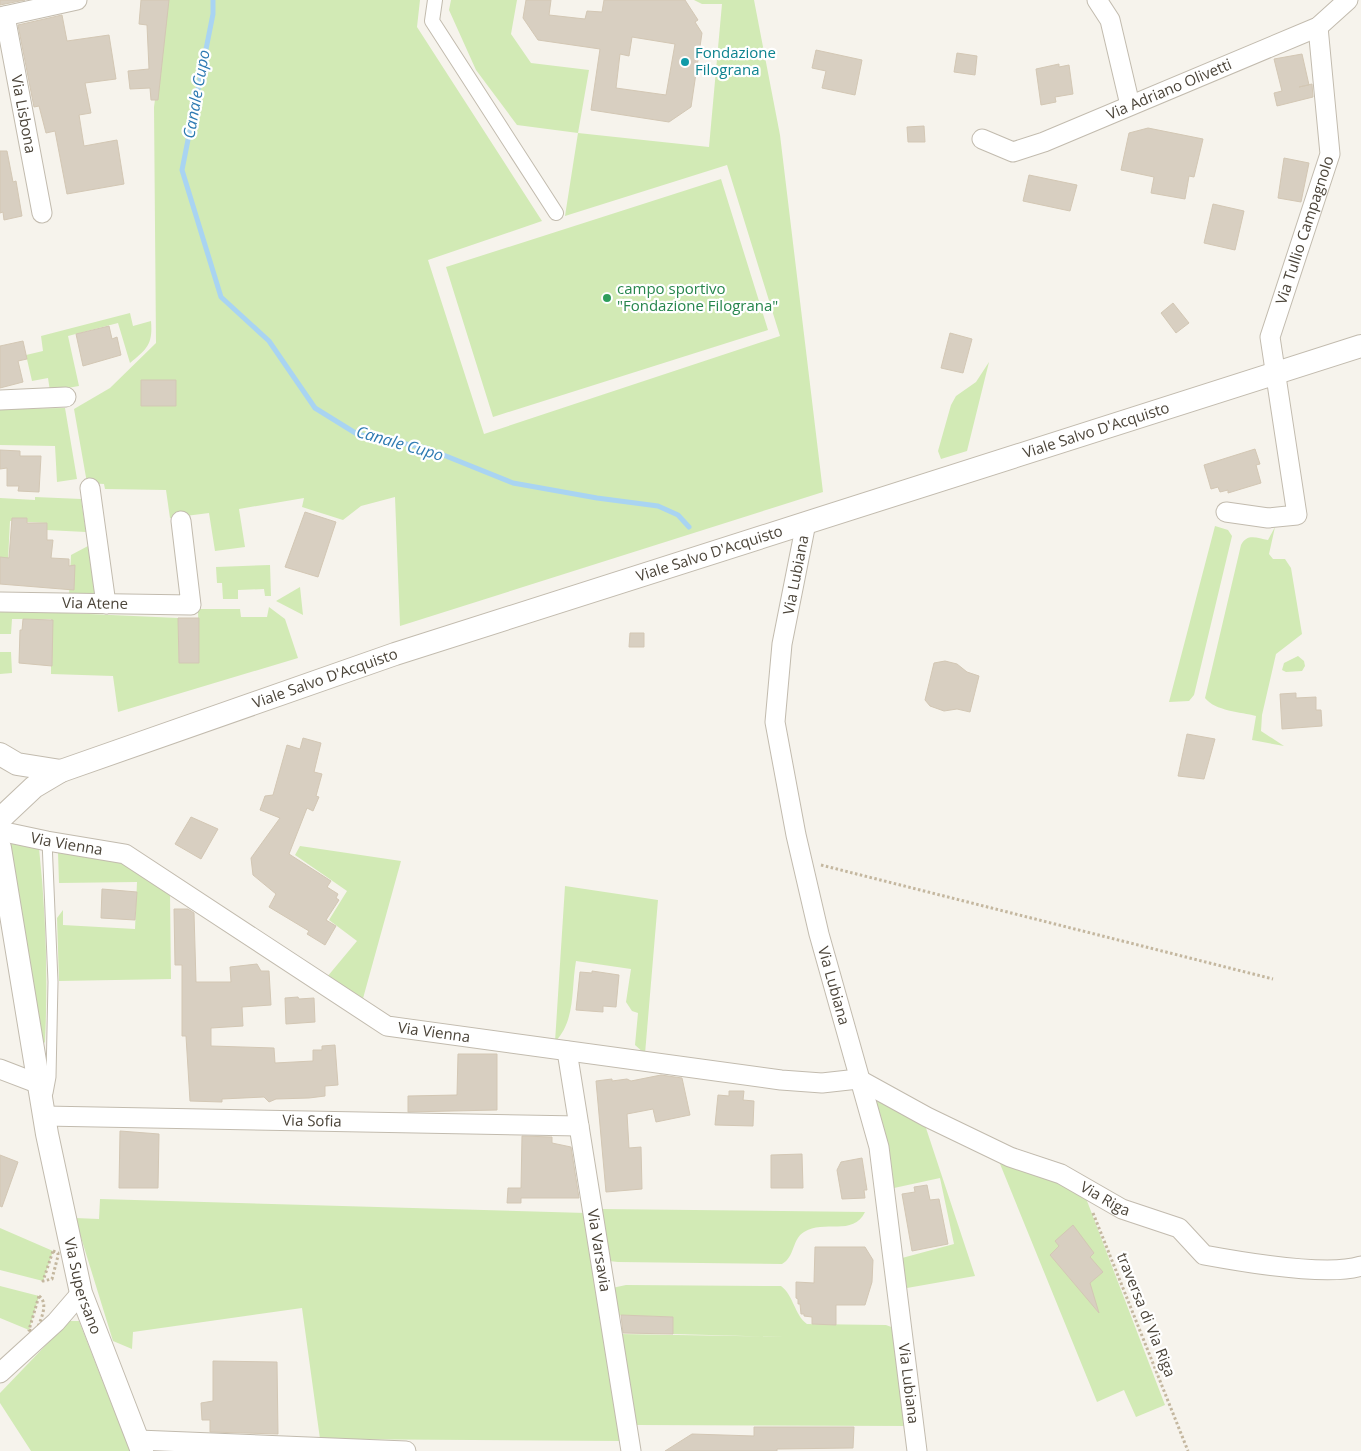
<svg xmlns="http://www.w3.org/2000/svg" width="1361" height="1451" viewBox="0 0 1361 1451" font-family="'Open Sans',sans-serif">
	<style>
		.green { fill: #d2eab5 }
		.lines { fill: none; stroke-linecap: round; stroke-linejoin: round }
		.stream { stroke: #a9d4f2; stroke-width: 5 }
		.building { fill: #d8cfc1; stroke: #d3c7b4; fill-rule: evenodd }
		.service-casing { stroke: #c2bbae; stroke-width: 11 }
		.pedestrian-casing { stroke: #c2bbae; stroke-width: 16 }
		.minor-casing { stroke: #c2bbae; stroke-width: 21 }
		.tertiary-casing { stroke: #c2bbae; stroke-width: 24 }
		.path { stroke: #c4b79f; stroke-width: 3; stroke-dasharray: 2.5 2.5; stroke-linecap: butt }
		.service { stroke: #fff; stroke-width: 9 }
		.pedestrian { stroke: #fff; stroke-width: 14 }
		.minor { stroke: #fff; stroke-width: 19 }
		.tertiary { stroke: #fff; stroke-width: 22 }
		.culture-dot { fill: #0f9aa8; stroke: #fff; stroke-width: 2 }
		.leisure-dot { fill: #2e9e5b; stroke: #fff; stroke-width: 2 }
		.labels { text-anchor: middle; stroke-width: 4.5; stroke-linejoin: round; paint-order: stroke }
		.culture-label { font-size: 15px; fill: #0d838f; stroke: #fff; text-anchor: start }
		.street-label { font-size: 15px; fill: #4b4439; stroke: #fff }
		.leisure-label { font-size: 15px; fill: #27864d; stroke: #fff; text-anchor: start }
		.water-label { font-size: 16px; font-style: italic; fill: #2e7ab2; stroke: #fff }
	</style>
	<rect width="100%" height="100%" fill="#f6f3ec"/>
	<path class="green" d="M168,0H420L417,27L542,221L428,260L484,434L780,336L727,165L565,216L578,133L517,125L476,70L449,10L451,0H517L511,34L531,63L589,70L578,133L709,147L722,4H702L694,0H754L780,135L823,492L400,626L395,497L361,506L343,520L302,507L304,498L239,509L245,547L215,551L209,513L170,518L166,490L105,489L104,484L87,483L74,409L110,388L156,343L154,107Z
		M721,179L768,330L493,417L446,267Z
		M130,313L133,326L151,321C153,344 147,349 130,363L118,323L68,336L79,386L50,391L48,378L32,381L26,355L43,351L41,336Z
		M989,362L967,451L941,459L938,451L951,405L956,396L976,382Z
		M65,408L77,479L57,482L55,446L0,445V409Z
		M35,497L81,499L86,532L46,530V523L10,521L8,560H0V498L35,500Z
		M1215,526L1228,530L1232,536L1194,695L1189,701L1169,702Z
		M1275,527L1269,554L1273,559H1285L1291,568L1302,634L1276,654L1262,715L1261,731L1284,746L1252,740L1256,716C1241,712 1215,711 1205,698L1241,545C1247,533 1257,538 1268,540Z
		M88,546L95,596H69L71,555Z
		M270,565L271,596H265L264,589L238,590V599H223L222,583H217L216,567Z
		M300,587L303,615L276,601Z
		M269,607L285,619L298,658L118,712L113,676L51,674V619H12L11,634H0V610L178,618L179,663H199L198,609H240L241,617H267Z
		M0,652H11L12,673L0,674Z
		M1298,656L1304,661L1305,666L1302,671L1286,672L1282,670L1284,663Z
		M8,838L39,848C46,913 48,977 45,1042L40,1047Z
		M300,846L401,861L362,1002L327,977L357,941L329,920L347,891L295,855Z
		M58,853L117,859L170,893L171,979L59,981L57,918L63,910V925L135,929L137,882L59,883Z
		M565,886L658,900L645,1054L635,1045L638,1013L632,1011L626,1002L631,969L576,961C571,989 576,1020 555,1042Z
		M871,1093L924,1122L975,1276L907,1288L902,1258L954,1244L940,1178L894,1188L885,1135Z
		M998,1159L1084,1193L1165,1405L1136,1417L1124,1390L1097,1402Z
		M100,1199L586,1213L621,1441L320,1439L302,1308L133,1332L132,1349L113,1341L75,1218L99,1219Z
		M600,1209L865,1212C853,1237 824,1219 804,1232C792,1239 795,1257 782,1264L618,1262L609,1261Z
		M0,1228L53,1251L43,1281L0,1270Z
		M626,1285L781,1286C794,1296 794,1314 807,1324L886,1325L894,1328L911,1426L636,1425L620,1334L786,1337L673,1334V1317L617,1315L612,1288Z
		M0,1286L39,1296L29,1330L0,1318Z
		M69,1321H79L130,1451H31L0,1403V1393Z"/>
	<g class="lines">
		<path class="stream" d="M213,0V14L182,170L221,297L269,341L315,408L357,434L426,448L513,483L597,498L658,506L678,515L689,527"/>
	</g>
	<path class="building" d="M0,0H25L0,5Z
		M141,0H169L158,100H151L150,88L130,89L128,71L149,69L147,25L139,24Z
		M526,0H551L549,15L585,19L587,11L602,12L604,0H685L698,20L695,22L702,33L691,107L669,122L591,110L600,49L538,40L523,18ZM632,37L675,44L666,95L616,88L620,54L629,56Z
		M62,15L67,41L109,35L116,79L85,83L91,113L79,115L84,146L117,140L124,184L67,194L55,131L46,133L39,106L34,107L18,25Z
		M816,50L862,60L855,95L822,88L826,71L812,68Z
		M957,53L977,56L975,75L954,72Z
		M1302,54L1309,85L1299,87L1312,84L1313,97L1277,106L1274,93L1282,91L1274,59Z
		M1059,64V67L1069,65L1073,94L1055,97L1056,102L1041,105L1036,69Z
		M924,126L925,142H908L907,127Z
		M1148,128L1203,139L1194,177L1189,176L1185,199L1151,193L1154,177L1121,170L1129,133Z
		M0,151H7L13,182L16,181L22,216L4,220L3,212L0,213Z
		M1284,158L1309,163L1301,202L1278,198Z
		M1029,175L1077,185L1070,211L1023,201Z
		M1213,204L1244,211L1235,250L1204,243Z
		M1173,303L1189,323L1176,333L1161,313Z
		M109,326L112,339L117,337L121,355L83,366L76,334Z
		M950,333L972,339L963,373L941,368Z
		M23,341L27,359L18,361L23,382L0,388V346Z
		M141,380H176V406H141Z
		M1255,449L1260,464L1256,465L1261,483L1228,493V490L1220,492L1218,487L1211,489L1204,465Z
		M0,450L20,451V456H41L39,492L18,491L19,486H7V468L0,469Z
		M305,512L336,522L318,577L285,567Z
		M12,518H27V523H47V540H53L51,558L69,559V566L75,565L74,590L0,584V557L9,558Z
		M178,618H199V663H179Z
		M23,619L53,620L52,666L19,663L20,630H22Z
		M630,633H644V647H629Z
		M945,661L957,664L967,672L979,676L970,712L957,709L944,711L930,706L925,700L934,663Z
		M1296,693V698L1316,697V710H1321L1322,726L1282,729L1280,694Z
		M1187,734L1215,739L1204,779L1178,776Z
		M303,738L321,743L314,772L322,774L316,796L319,797L313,811L307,808L289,854L331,881L327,887L338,894L336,898L339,900L326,920L336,926L325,945L307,934L309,931L269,907L276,894L253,875L251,858L280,818L260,810L265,796L273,795L287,745L300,749Z
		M191,817L218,829L201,859L175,844Z
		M102,889L137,892L135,920L101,918Z
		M174,909H188L194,913L196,982H231L230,967L257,964L261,971H269L271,1005L242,1007L243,1026L211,1028V1046L274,1048L275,1063L313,1061V1050H322V1046L335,1045L338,1085L325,1086V1096L309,1098L276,1099L269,1102L264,1097L222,1099V1102L190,1101L186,1036H182V965H175Z
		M592,971L619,975L616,1007L603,1006V1012L576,1010L580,972L592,973Z
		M298,997L299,999L314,998L315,1022L286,1024L285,998Z
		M458,1054H497V1110L408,1112V1096L457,1095Z
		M661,1075L682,1078L690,1115L656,1122L653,1109L627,1114L629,1148L641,1147L642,1189L606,1192L596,1081L612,1079V1081L627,1079L631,1081Z
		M729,1091H744L743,1100L754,1101L753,1126L715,1125L718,1095L729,1096Z
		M120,1131L159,1134L158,1188H119Z
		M522,1136L552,1137V1143L571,1147L579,1198H521V1203H507L508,1188H521Z
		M802,1154L803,1188H771V1155Z
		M0,1155L18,1162L2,1207L0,1206Z
		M862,1158L867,1190H864L865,1198L842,1199L837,1170L841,1162Z
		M927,1185L930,1200L939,1199L948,1244L912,1251L902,1194L915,1192L914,1187Z
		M1073,1225L1094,1253L1090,1257L1103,1272L1090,1283L1099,1313L1050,1255L1059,1246L1055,1241Z
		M815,1247H865L873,1260L872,1282L865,1305H836V1325L812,1324V1317L804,1316V1314H801L800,1304H798V1299L796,1298V1282L814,1283Z
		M621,1315L673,1317V1334L623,1333Z
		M213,1361L277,1362L278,1434L210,1432V1420H202L201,1403L213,1401Z
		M754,1427H854L853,1448L777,1449V1451H665L692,1434L754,1436Z"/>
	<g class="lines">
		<g class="service-casing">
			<path id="service" d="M47,841L53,982L51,1077L48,1093"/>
		</g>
		<g class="pedestrian-casing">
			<path id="pedestrian" d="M435,0L432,21L556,213"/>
		</g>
		<g class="minor-casing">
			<g id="minor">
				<path d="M1097,0L1110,20L1130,105"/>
				<path id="s1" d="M5,16L42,213"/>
				<path d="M0,17L77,0"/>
				<path id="s2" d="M982,139L1013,152L1044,142L1318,27L1348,0"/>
				<path d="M0,400L66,397"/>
				<path d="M90,488L106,604"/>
				<path id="s3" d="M1226,512L1268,518L1297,515L1270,337L1330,154L1318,27"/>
				<path id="s4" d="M806,523L782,644L775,722L796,835L819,934L879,1147L917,1451"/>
				<path id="s5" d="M0,602L191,605L181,521"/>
				<path id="s6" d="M0,831L47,841L125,854L387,1026L781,1080L822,1083L858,1079L927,1117L1010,1157L1061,1174L1122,1209L1179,1228L1204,1255C1242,1262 1327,1277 1361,1266"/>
				<path id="s7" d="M567,1051L631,1451"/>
				<path d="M0,1069L39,1084"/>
				<path id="s8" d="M44,1116L579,1126"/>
				<path d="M0,1373L56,1322L81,1293"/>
				<path d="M138,1440L406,1451"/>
			</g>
		</g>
		<g class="tertiary-casing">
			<g id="tertiary">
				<path d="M0,754L17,764L61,771"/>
				<path id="s9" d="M0,819L34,787L61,771L395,654L1361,346"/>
				<path id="s10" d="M0,848L47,1134L81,1293L142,1451"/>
			</g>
		</g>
		<path class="path" d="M821,865L1273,979
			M1093,1213L1188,1451
			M53,1251L58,1253V1256L52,1279L43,1281Z
			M39,1296C50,1304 39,1322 36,1333L29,1330Z"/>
		<use href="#service" class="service"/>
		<use href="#pedestrian" class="pedestrian"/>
		<use href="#minor" class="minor"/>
		<use href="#tertiary" class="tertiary"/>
	</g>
	<circle class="culture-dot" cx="685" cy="62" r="5"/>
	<circle class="leisure-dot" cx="607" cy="298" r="5"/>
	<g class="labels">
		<g class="culture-label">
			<text x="695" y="58">Fondazione<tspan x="695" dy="17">Filograna</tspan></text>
		</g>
		<g class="street-label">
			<text dy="5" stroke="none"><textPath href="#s2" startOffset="202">Via Adriano Olivetti</textPath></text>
			<text dy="5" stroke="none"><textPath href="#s1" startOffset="100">Via Lisbona</textPath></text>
			<text dy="5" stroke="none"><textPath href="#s3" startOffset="364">Via Tullio Campagnolo</textPath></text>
			<text dy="5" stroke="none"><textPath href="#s9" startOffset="1168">Viale Salvo D'Acquisto</textPath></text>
			<text dy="5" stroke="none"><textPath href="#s9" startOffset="762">Viale Salvo D'Acquisto</textPath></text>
			<text transform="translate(796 575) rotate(-79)" y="5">Via Lubiana</text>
			<text dy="5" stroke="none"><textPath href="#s5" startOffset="95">Via Atene</textPath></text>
			<text dy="5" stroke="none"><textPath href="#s9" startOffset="358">Viale Salvo D'Acquisto</textPath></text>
			<text dy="5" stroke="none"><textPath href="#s6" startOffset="68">Via Vienna</textPath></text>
			<text dy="5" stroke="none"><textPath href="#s4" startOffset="472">Via Lubiana</textPath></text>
			<text dy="5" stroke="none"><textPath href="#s6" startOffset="488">Via Vienna</textPath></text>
			<text dy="5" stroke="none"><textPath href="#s8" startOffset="268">Via Sofia</textPath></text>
			<text dy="5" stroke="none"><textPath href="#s6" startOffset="1191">Via Riga</textPath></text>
			<text dy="5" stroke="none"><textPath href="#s7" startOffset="202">Via Varsavia</textPath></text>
			<text dy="5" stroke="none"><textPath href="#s10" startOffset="446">Via Supersano</textPath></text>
			<text transform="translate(1146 1315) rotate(68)" y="5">traversa di Via Riga</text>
			<text dy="5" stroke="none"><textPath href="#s4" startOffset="878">Via Lubiana</textPath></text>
		</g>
		<g class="leisure-label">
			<text x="617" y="294">campo sportivo<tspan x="617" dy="17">"Fondazione Filograna"</tspan></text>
		</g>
		<g class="water-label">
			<text transform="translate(196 94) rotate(-80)" y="6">Canale Cupo</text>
			<text transform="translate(400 443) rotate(16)" y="6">Canale Cupo</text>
		</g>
	</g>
</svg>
